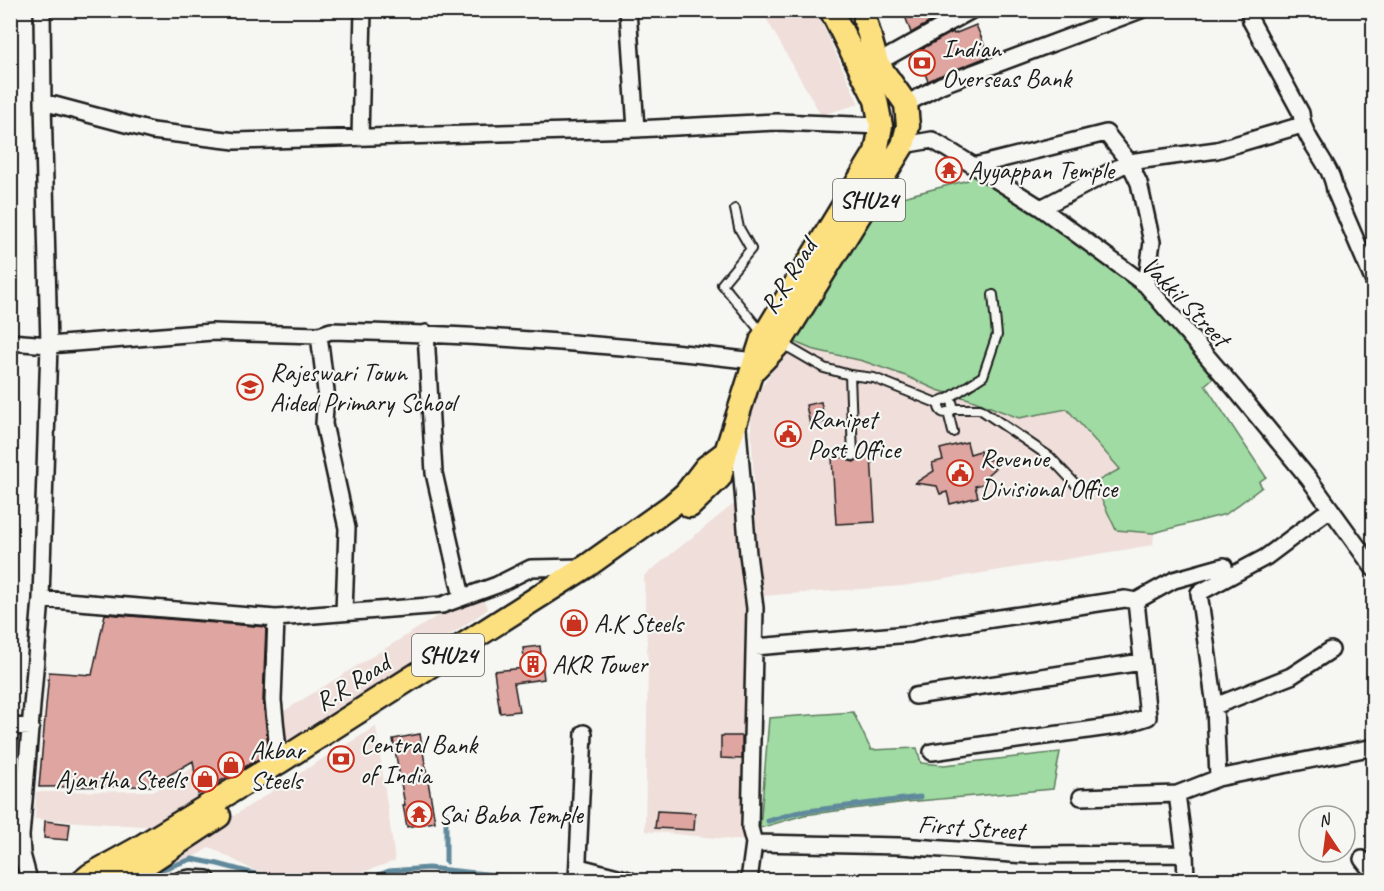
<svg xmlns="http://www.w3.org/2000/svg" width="1384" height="891" viewBox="0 0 1384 891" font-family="Caveat,sans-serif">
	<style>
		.built { fill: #efded9 }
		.green { fill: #9fdba2; stroke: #5e7c5f; stroke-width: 1.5 }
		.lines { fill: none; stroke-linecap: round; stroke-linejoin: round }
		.stream { stroke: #61899c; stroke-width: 5 }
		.building { fill: #dfa5a0; stroke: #1c1c1c; stroke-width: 1.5 }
		.service-casing { stroke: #1c1c1c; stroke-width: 12 }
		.minor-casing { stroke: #1c1c1c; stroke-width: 20 }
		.primary-casing { stroke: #1c1c1c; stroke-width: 27 }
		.service { stroke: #f6f6f2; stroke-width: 8 }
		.minor { stroke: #f6f6f2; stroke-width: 15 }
		.primary { stroke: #fce080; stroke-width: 22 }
		.labels { text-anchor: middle; stroke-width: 4.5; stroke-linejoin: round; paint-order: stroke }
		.shield { fill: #f6f6f2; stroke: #5d5d5c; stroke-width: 1.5 }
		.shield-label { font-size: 24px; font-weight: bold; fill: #1c1c1c }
		.poi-label { font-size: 26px; fill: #1c1c1c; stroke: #f6f6f2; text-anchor: start }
		.street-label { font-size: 26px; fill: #1c1c1c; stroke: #f6f6f2 }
	</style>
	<rect width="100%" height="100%" fill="#f6f6f2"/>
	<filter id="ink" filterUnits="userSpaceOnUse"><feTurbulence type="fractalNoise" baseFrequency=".0167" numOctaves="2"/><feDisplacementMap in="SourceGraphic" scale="12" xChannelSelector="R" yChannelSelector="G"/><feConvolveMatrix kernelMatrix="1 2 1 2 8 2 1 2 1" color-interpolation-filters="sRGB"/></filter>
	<g filter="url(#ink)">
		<path class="built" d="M762,11H816L859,104L821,115Z
			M976,169L1188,345L1213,378L1205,385L1266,477L1259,482L1262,487L1226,514L1154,533L1153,545L902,586L760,596L750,405L880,203L968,180Z
			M735,503L751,612L746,841L645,831L648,667L644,576Z
			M480,594L488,609L231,786L157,827L35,819L36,792L155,791L436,617Z
			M376,727L395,861L339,880H282L255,871L210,847L155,880H134L327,756Z
			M11,728L23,730L11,819Z"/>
		<path class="green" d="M976,169L1089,249L1159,306L1213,378L1205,385L1266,477L1259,482L1262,487L1226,514L1153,533L1116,530L1094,483L1120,469L1067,409L1019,418L969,399L937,390L906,376L863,361L811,349L792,341L860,230L880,203L968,180Z
			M853,712L871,750L917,748L921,763L944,765L1060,752L1053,789L907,802L804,815L760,828L769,718Z"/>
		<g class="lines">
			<path class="stream" d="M10,818H12
				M768,821L799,812L920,797
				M446,862V813
				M160,870L192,859L218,864L278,880
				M446,871L450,880
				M365,880L389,871L428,868L542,880"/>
		</g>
		<path class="building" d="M903,10H945L946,13L911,33Z
			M976,25L989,56L928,81L916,52L953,32L954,34Z
			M821,402L825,422L810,425L806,405Z
			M967,442L970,454L980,451L982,459L992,460L995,468L986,476L987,483L975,486L978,497L950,504L947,492L940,494L937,486L915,483L934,471L932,463L943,460L940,449Z
			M871,455L875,522L836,524L832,458L847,457L850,461L854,462L858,459L859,456Z
			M105,614L266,627L263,700L269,753L198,794L193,761L151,786L39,787L49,672L92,675Z
			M540,646L544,679L514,683L519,711L500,713L494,671L525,668L523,648Z
			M420,734L435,822L407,827L403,805H405L393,739Z
			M721,736H742V759L721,758Z
			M657,811L695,813L694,830L655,828Z
			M45,821L70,824L68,840L44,838Z"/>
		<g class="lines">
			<g class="service-casing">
				<path id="service" d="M735,209L739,228L751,249L722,284L763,334
					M781,343L824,368L850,375L874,378L939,404
					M850,375L853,456
					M939 406a7 7 0 1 1 14 0a7 7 0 1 1-14 0Z
					M946,400L983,376L997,335L993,295
					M952,409H980L1050,457L1080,489
					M948,412L953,432"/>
			</g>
			<g class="minor-casing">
				<path id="minor" d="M628,10L636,129
					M1249,10L1251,21L1301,113C1303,142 1332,162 1335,191L1374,282
					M877,63L972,10
					M43,102L152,131L235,141L636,129L777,122L881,126
					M906,104L941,85L1141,10
					M360,138L363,10
					M903,145L932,140L947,149L1041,208L1146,285L1235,389L1309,479L1374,569
					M974,166L1106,133L1129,162L1139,183L1152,242L1146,285
					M1041,208L1129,162L1217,150L1302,125
					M426,333L434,473L462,597
					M319,335L326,391L324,424L347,528L344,612
					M10,342L49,345L212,332L319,335L331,331C473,334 614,344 755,361
					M738,428L748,554L755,608L750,828L754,843L749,880
					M41,599L276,618L442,605L497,585L531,568L584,567
					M276,618L273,700L278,750
					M755,647L910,634L933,628L1125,599L1136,601L1174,580L1224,566
					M915,696L1142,662
					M1215,706L1291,676L1331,650
					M10,726L31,727
					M932,752L1123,725L1148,717L1136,601
					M1218,778L1215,706L1199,593L1266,557L1330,509
					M1177,794L1185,854L1186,880
					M1081,797L1177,794L1218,778L1374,747
					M754,843L900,846L1027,855L1185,854
					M1362,859L1374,874
					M579,867L629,880
					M29,880L22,854L21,836L41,599L49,345L43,102L42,10
					M180,880L190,878L207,879L208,880
					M577,880L584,733"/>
			</g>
			<g class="primary-casing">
				<path id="primary" d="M756,368L780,343L903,145L908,126L906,104L877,63L865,20V10
					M690,506L720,477L726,452
					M84,880L90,875L137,849L281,761L587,566L671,506L686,493L706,467L726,452L762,339L876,152L881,126L876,100L831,10
					M122,880L219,816"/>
			</g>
			<use href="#service" class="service"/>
			<use href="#minor" class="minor"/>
			<use href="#primary" class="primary"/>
		</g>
	</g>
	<defs>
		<g id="bank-ring" transform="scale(1.35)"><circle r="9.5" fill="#f6f6f2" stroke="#c8321e" stroke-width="1.5"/><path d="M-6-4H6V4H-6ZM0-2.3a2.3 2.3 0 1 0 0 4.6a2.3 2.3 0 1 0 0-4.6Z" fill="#c8321e"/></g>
		<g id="temple-ring" transform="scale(1.35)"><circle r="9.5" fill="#f6f6f2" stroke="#c8321e" stroke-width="1.5"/><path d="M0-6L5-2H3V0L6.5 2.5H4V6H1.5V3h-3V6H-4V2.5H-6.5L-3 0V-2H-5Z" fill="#c8321e"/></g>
		<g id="school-ring" transform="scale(1.35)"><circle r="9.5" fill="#f6f6f2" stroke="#c8321e" stroke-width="1.5"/><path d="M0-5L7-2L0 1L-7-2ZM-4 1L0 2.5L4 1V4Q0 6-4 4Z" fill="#c8321e"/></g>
		<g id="civic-ring" transform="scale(1.35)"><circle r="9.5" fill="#f6f6f2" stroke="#c8321e" stroke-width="1.5"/><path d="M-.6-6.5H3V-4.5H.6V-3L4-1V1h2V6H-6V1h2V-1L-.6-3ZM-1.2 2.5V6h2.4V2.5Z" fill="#c8321e"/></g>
		<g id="shop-ring" transform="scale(1.35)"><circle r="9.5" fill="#f6f6f2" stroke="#c8321e" stroke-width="1.5"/><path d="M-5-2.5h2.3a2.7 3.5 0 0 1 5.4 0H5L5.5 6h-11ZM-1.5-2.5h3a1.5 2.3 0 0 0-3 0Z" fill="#c8321e"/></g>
		<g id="building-ring" transform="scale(1.35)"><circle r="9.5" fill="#f6f6f2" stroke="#c8321e" stroke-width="1.5"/><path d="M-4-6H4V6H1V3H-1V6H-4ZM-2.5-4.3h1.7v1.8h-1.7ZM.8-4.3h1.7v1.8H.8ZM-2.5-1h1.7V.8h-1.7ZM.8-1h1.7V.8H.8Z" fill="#c8321e"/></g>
	</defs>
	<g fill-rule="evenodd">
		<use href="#bank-ring" x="922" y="63"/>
		<use href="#temple-ring" x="949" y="170"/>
		<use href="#school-ring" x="250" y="387"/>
		<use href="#civic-ring" x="788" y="434"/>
		<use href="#civic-ring" x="960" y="473"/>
		<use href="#shop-ring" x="574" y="623"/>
		<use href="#building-ring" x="533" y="664"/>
		<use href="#bank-ring" x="341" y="759"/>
		<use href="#shop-ring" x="231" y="765"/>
		<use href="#shop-ring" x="205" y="779"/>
		<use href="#temple-ring" x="419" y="814"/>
	</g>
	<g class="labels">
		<g class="shield">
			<rect x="833" y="179" width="72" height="42" rx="4.5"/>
			<rect x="412" y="634" width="72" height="42" rx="4.5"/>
		</g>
		<g class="shield-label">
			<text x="869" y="208">SHU24</text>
			<text x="448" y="663">SHU24</text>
		</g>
		<g class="poi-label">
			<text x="942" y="57">Indian<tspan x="942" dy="30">Overseas Bank</tspan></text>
			<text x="968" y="179">Ayyappan Temple</text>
			<text x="270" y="381">Rajeswari Town<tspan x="270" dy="30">Aided Primary School</tspan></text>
			<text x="808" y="428">Ranipet<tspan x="808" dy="30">Post Office</tspan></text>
			<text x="980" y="467">Revenue<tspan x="980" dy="30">Divisional Office</tspan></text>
			<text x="594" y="632">A.K Steels</text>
			<text x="552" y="673">AKR Tower</text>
			<text x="360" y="753">Central Bank<tspan x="360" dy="30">of India</tspan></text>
			<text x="250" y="759">Akbar<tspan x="250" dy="30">Steels</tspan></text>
			<text x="186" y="788" text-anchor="end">Ajantha Steels</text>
			<text x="438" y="823">Sai Baba Temple</text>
		</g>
		<g class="street-label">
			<text transform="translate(788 276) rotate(-58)" y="9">R.R Road</text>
			<text transform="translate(1186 301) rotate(46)" y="9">Vakkil Street</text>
			<text transform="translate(352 682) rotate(-32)" y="9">R.R Road</text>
			<text transform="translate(971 827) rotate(4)" y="9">First Street</text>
		</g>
	</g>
	<rect width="1384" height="891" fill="none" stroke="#f6f6f2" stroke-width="36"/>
	<rect x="18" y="18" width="1348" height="855" fill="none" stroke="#1c1c1c" stroke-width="2" filter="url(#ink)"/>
	<g transform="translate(1327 834) rotate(347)"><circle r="28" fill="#f6f6f2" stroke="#9f9f9c" stroke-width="1.5"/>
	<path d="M0-4.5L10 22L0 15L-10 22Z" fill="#c8321e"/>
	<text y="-9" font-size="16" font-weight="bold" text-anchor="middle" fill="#1c1c1c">N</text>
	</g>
</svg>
